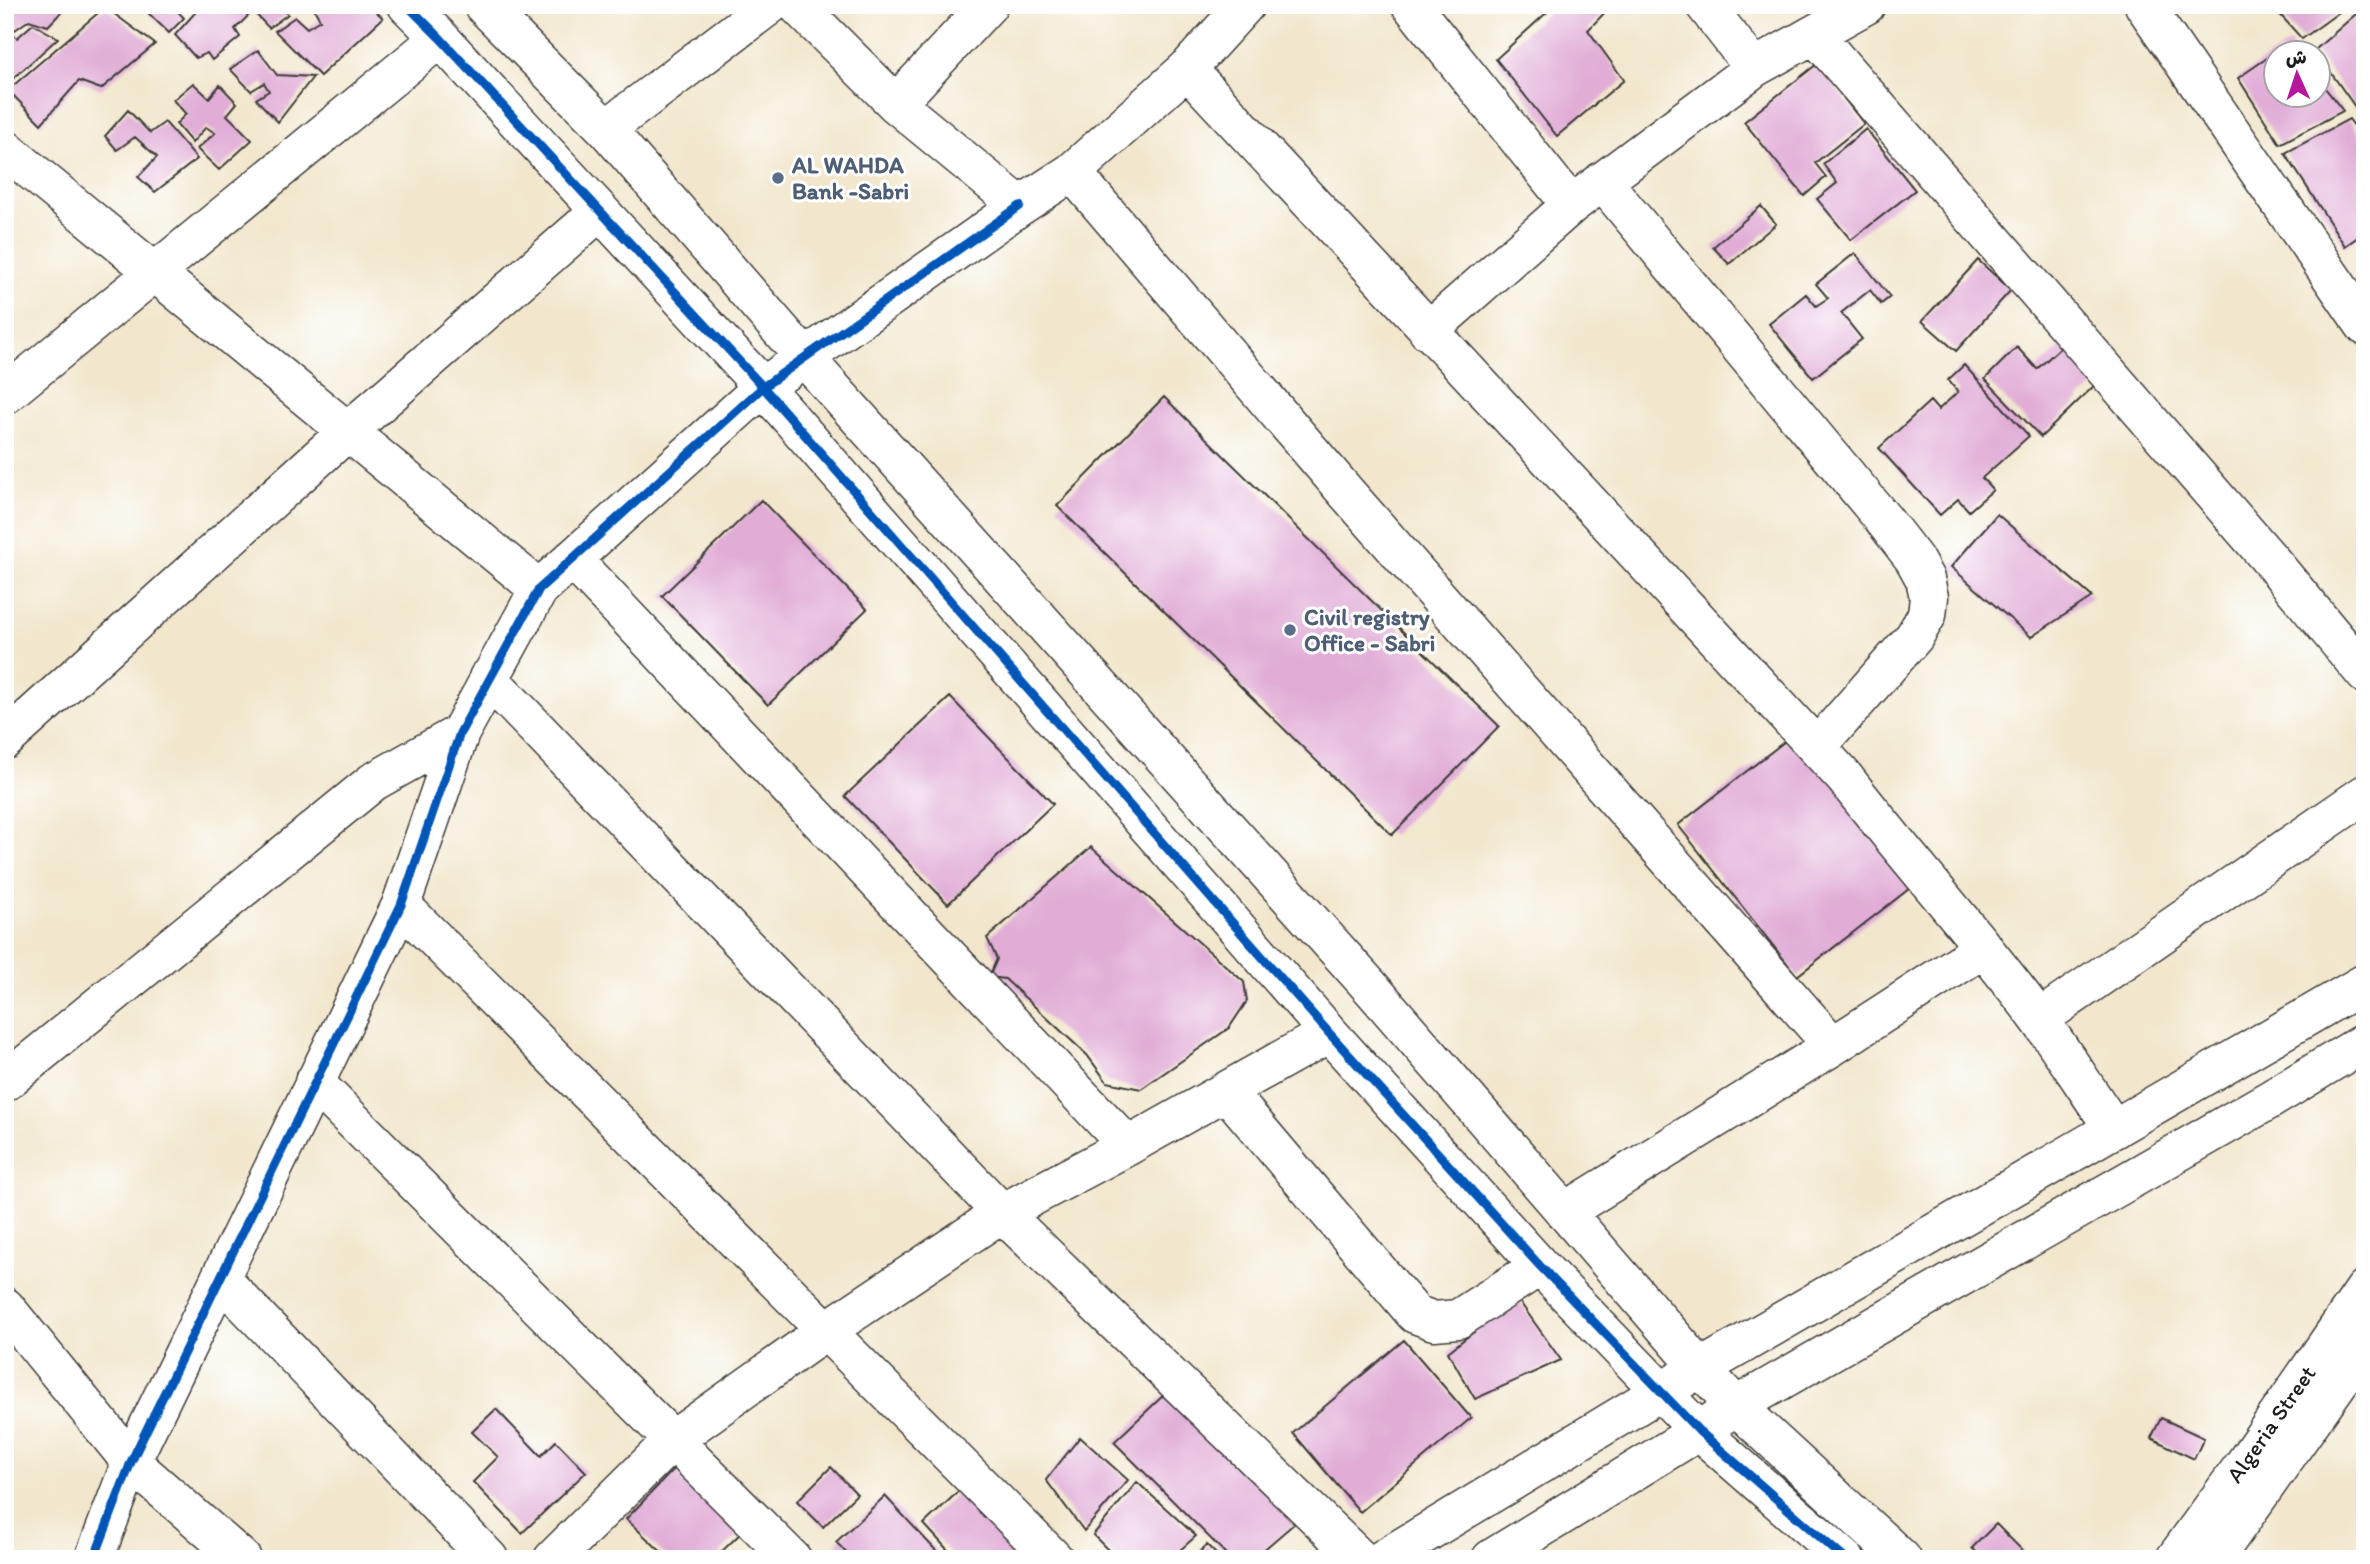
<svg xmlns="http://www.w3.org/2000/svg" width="2370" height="1564" viewBox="0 0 2370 1564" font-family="Itim,'Playpen Sans Arabic',sans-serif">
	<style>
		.building { fill: #e1add7 }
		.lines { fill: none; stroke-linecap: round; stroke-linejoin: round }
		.minor-casing { stroke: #3c3a37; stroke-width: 41 }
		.major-casing { stroke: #3c3a37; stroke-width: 41 }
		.minor { stroke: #fff; stroke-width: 38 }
		.major { stroke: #fff; stroke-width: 38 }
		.cycleway-casing { stroke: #fff; stroke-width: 13 }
		.cycleway { stroke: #0057b8; stroke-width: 9 }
		.service-dot { fill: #5c6f8a; stroke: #fff; stroke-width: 2.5 }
		.labels { text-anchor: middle; stroke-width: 6; stroke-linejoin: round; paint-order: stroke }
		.service-label { font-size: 23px; font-weight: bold; fill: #4e5e75; stroke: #fff; text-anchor: start }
		.street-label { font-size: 23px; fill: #1c1c1c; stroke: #fff }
	</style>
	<rect width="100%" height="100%" fill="#fff"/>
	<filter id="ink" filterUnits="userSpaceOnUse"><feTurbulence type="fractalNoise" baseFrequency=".0143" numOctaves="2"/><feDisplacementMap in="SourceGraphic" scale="14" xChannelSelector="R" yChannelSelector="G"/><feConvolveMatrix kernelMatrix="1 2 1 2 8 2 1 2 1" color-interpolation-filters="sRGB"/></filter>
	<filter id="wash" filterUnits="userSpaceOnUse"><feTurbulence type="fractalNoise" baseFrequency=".00686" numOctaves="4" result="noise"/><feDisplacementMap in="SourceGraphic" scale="28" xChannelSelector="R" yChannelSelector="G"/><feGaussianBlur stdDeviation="1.57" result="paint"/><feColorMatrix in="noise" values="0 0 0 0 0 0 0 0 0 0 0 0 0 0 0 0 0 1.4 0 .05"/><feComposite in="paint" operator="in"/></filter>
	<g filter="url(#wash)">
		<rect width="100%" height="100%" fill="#f2e7cd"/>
		<g id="blocks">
			<path class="building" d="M5,5H68L48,26L29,20L15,30L5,19Z
				M140,5H172L184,18L169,33Z
				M202,5H241L250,14L235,29L240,37L212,60L207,53L196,58L175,35Z
				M247,5H280L288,14L269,28Z
				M312,5H369L383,18L320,76L275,31L295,17L307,28L320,20Z
				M1555,5H1609L1610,7L1588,30L1624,80L1557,136L1496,59Z
				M2282,5H2349L2302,39L2276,10Z
				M2365,6V121L2315,50Z
				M105,7L155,44L101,89L79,81L41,124L8,90Z
				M33,24L58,38L5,86V29L17,38Z
				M2289,43L2297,52H2276V94H2318V79L2343,111L2280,144L2238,78Z
				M258,50L277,75L313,77L278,122L256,99L269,91L264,83L251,91L230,69Z
				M1817,64L1864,124L1815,163L1826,177L1804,196L1744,122Z
				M193,83L209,98L220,85L237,103L227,115L252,140L219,170L197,149L215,133L206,127L192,143L176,124L186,114L173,100Z
				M128,110L150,133L165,122L197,159L155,192L138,177L157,157L135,137L117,150L105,136Z
				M2349,119L2365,141V232L2345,246L2285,153Z
				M1866,129L1915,190L1851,240L1817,199L1837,183L1823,164Z
				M1761,206L1776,224L1729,264L1713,247Z
				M1855,253L1890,297L1881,304L1870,290L1841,313L1862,339L1813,378L1769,324L1806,294L1816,306L1828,298L1816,284Z
				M1978,260L2011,290L1956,351L1922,321Z
				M2062,346L2098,382L2041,437L1985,379L2017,347L2037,369Z
				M1964,365L2029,436L1982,478L1993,490L1969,511L1958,499L1940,515L1879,448L1930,401L1938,410L1958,392L1948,380Z
				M1164,397L1499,726L1392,835L1057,506Z
				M761,500L867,609L768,705L662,596Z
				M1997,514L2092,597L2031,637L1951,567Z
				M950,697L1053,804L948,904L845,796Z
				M1803,727L1923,878L1797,976L1678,825Z
				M1091,847L1244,982L1247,1001L1229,1028L1141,1089L1107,1082L1087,1055L1005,979L989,977L997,959L987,938Z
				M1517,1298L1561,1360L1475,1399L1448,1352Z
				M1404,1340L1471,1418L1360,1512L1293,1433Z
				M1167,1392L1295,1523L1253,1559H1231L1114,1442Z
				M496,1409L541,1456L556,1441L586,1472L522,1533L473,1482L498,1457L472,1432Z
				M2161,1418L2204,1438L2194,1459L2151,1438Z
				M1080,1437L1128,1480L1084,1531L1046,1480Z
				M676,1467L746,1528L714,1559H669L626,1519Z
				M831,1467L857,1494L823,1527L797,1501Z
				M1137,1482L1196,1536L1170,1559H1117L1093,1535Z
				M964,1486L1032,1559H956L924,1524Z
				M885,1496L942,1557L940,1559H852L836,1542Z
				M1996,1524L2025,1553L2020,1559H1984L1972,1548Z
				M1207,1545L1221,1559H1192Z"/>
		</g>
	</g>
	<g filter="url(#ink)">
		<use href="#blocks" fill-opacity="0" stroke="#3c3a37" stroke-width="2"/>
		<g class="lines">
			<g class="minor-casing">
				<path id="minor" d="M407,5L440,38L763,387L1329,1033L1540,1266L1699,1431L1845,1559
					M483,5L606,129L804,357L1374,991L1701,1369L1736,1406L1902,1559
					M797,5L896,104L1020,206L1072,172L1344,490L1833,1046
					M1411,5L1571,205
					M1705,5L1754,68
					M2144,5L2365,326
					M1815,35L2272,562L2365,674
					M1187,69L1844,777C1907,859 1977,935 2039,1019C2065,1055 2089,1093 2114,1129
					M896,104L988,5
					M606,129L770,5
					M5,149L539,589
					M1072,172L1187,69L1245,5
					M1602,181L1883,519L1914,559L1925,579L1929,597L1927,615L1914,637L1817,747
					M1428,331L1571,205L1754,68L1866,5
					M5,395L440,38
					M572,559L1128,1146
					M488,678L1002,1213L1360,1559
					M5,740L347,432L600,211
					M401,905L1054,1559
					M2039,1019L2365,794
					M5,1082L373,782L460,733
					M314,1082L792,1559
					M1227,1092L1415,1314L1434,1321L1458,1319L1540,1266
					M1566,1211L1833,1046L1984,948
					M220,1278L489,1559
					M5,1307L131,1462L242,1559
					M94,1559L131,1462L401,905L460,733L539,589L763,387L1020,206
					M553,1559L674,1439L827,1330L1002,1213L1128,1146L1329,1033"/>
			</g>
			<g class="major-casing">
				<path id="major" d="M1383,1559L1660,1392L2365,983
					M1491,1559L1699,1431L1736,1406L2271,1099L2365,1042
					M2175,1559L2245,1463L2365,1289
					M2214,1559L2365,1345"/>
			</g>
			<use href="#minor" class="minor"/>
			<use href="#major" class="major"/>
			<g class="cycleway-casing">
				<path id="cycleway" d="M407,5L440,38L763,387L1329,1033L1540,1266L1699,1431L1845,1559
					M94,1559L131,1462L401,905L460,733L539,589L763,387L1020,206"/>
			</g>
			<use href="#cycleway" class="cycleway"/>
		</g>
	</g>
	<g class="service-dot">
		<circle cx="778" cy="178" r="7"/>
		<circle cx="1290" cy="630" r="7"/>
	</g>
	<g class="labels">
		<g class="service-label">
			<text x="792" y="173">AL WAHDA<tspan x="792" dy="26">Bank -Sabri</tspan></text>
			<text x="1304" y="625">Civil registry<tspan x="1304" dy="26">Office - Sabri</tspan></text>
		</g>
		<g class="street-label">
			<text transform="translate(2271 1424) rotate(-55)" y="8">Algeria Street</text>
		</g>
	</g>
	<rect width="2370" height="1564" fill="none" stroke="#fff" stroke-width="28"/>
	<g transform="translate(2297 74) rotate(357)"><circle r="33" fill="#ffffff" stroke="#a4a4a4" stroke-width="2"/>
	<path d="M0-5L12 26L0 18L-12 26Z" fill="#b5179e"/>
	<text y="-10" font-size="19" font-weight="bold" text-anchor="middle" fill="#1c1c1c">ش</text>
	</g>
</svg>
